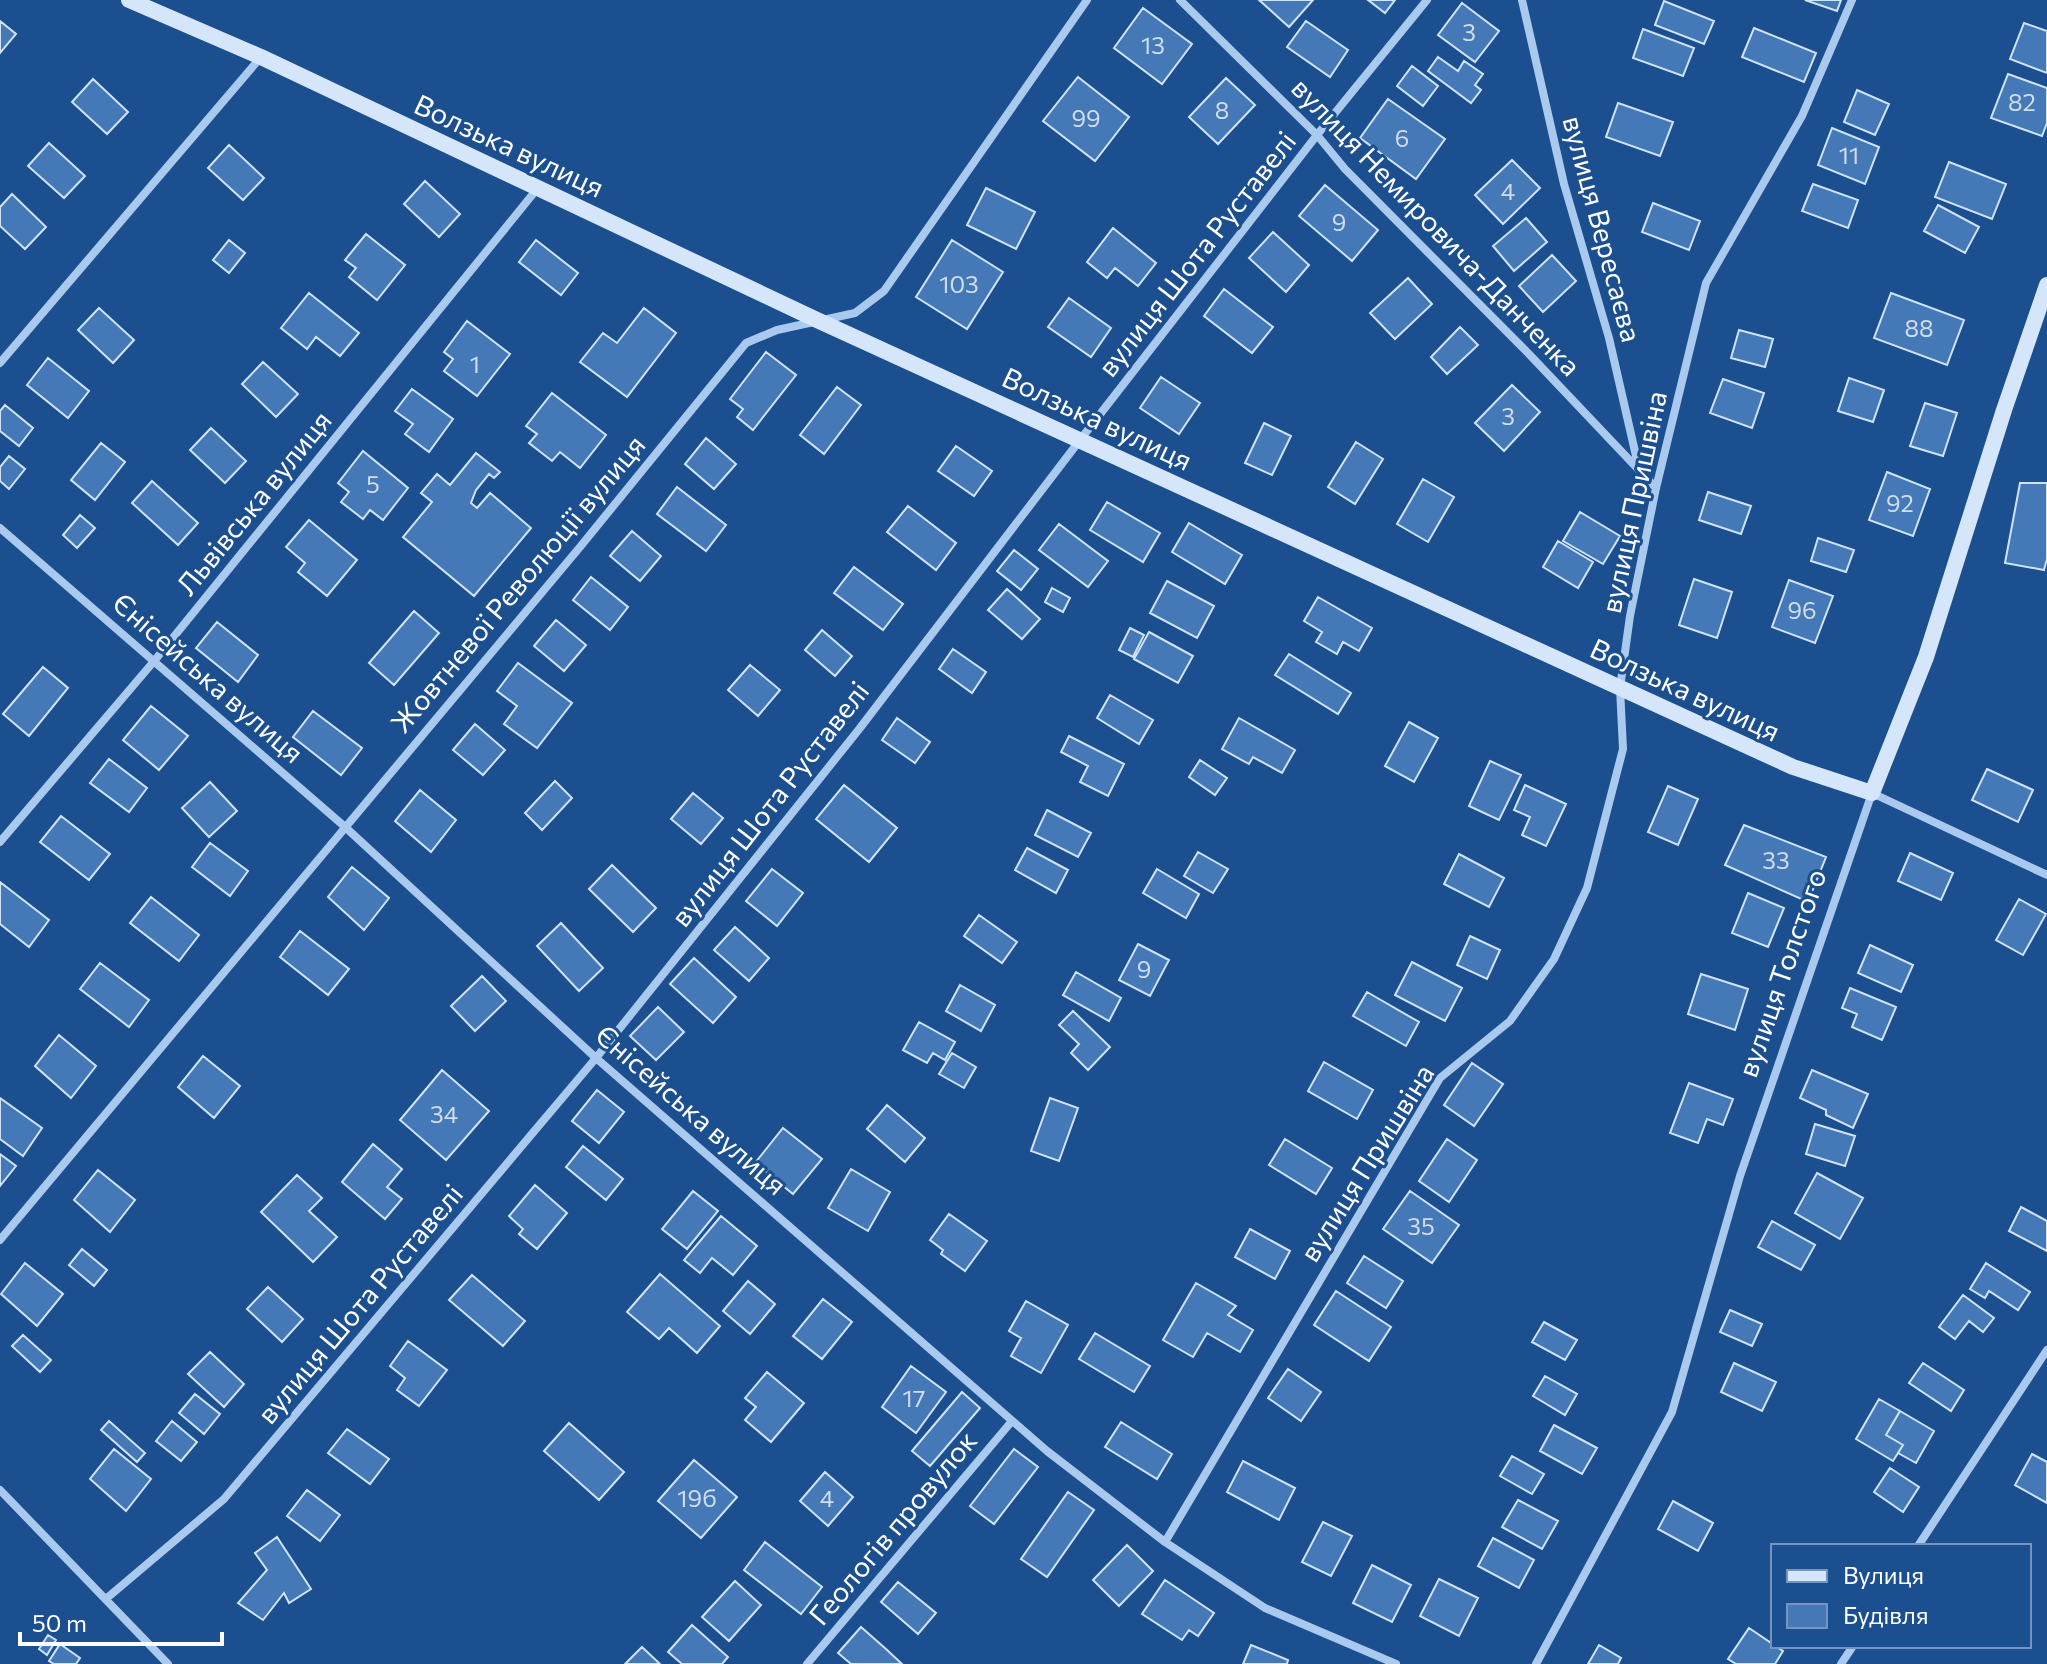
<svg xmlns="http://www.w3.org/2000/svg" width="2047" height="1664" viewBox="0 0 2047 1664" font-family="Commissioner,sans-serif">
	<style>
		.building { fill: #4478b7; stroke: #cfe3fa; stroke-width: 2 }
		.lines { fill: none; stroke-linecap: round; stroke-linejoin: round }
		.street { stroke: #a9c9ee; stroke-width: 8 }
		.secondary { stroke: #d6e6fa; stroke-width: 16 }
		.labels { text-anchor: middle; stroke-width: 6; stroke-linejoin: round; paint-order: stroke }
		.number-label { font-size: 24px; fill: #d0dded }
		.street-label { font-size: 28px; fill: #fff; stroke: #1b4f8f }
	</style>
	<rect width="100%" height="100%" fill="#1b4f8f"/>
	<path class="building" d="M1259,0H1313L1289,27Z
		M1368,0H1395L1385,13Z
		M1805,0H1841L1837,11Z
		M1664,1L1714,21L1704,44L1655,25Z
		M1462,3L1499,31L1475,62L1438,35Z
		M1143,8L1192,44L1162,84L1114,48Z
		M0,21L16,34L0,53Z
		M1306,21L1348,50L1330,77L1287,47Z
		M2024,23L2047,31V73L2010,59Z
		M1754,28L1816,53L1804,82L1742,57Z
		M1643,29L1694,48L1683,76L1633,58Z
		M1438,57L1458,71L1464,61L1483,74L1475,85L1481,90L1471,103L1428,71Z
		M1412,66L1438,86L1423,106L1397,86Z
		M2008,74L2047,88V123L2042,136L1991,118Z
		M1078,77L1129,117L1095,161L1043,121Z
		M1226,78L1255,105L1218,144L1189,117Z
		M93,79L128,112L107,134L72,102Z
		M1857,90L1889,104L1875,135L1844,122Z
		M1388,99L1445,139L1416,179L1360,138Z
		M1618,103L1673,122L1660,156L1606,137Z
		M1832,128L1879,147L1865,184L1818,165Z
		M49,143L85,176L64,198L28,166Z
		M229,145L264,178L243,200L208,168Z
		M1512,160L1540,188L1503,224L1475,195Z
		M1949,162L2006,184L1992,219L1935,197Z
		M425,181L460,214L439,237L404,204Z
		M1813,184L1858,200L1848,228L1802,211Z
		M1325,185L1378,230L1352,261L1299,216Z
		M986,188L1035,212L1016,249L967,225Z
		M12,194L46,227L25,249L0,226V207Z
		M1653,203L1700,221L1689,250L1642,232Z
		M1938,205L1979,227L1965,253L1924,231Z
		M1526,218L1547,242L1514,271L1493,246Z
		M1113,228L1156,263L1138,286L1115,268L1107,278L1087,262Z
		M1273,232L1309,265L1286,292L1249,258Z
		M366,234L405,265L377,300L349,277L356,268L345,260Z
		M229,240L245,253L229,273L213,260Z
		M536,240L578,273L561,295L519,262Z
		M952,240L1003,272L967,329L916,297Z
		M1552,255L1576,281L1543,312L1519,286Z
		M1408,278L1432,304L1395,339L1370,313Z
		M1224,289L1273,327L1252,353L1204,316Z
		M309,293L359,333L340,356L316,337L307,349L281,328Z
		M1891,293L1964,320L1947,365L1874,338Z
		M1069,298L1111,328L1091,357L1048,327Z
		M99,308L134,340L113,363L78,330Z
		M644,308L676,333L627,397L580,362L603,333L617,343Z
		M467,321L510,354L477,396L444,371L453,359L444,352Z
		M1460,327L1478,345L1447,374L1431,357Z
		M1739,330L1773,339L1765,367L1731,358Z
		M766,352L796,375L753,430L737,417L743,409L730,399Z
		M48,358L89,391L68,418L27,385Z
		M263,362L298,394L276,417L242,384Z
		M1161,377L1200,403L1179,434L1140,408Z
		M1849,378L1884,390L1873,422L1838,411Z
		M1723,379L1764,393L1752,428L1710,413Z
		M1512,385L1540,412L1504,451L1475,423Z
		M837,387L861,405L824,454L800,435Z
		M412,389L453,419L429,452L405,434L413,424L395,411Z
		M552,393L606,435L580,468L560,452L552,461L529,443L537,434L526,426Z
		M1925,403L1957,413L1943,456L1910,446Z
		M5,405L33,428L19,446L0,431V411Z
		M1264,423L1291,436L1272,475L1245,463Z
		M211,428L246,461L225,483L190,450Z
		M706,438L736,464L714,489L685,464Z
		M1356,442L1383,459L1355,504L1328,487Z
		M101,443L125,462L95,500L71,480Z
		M956,446L992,471L974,496L938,471Z
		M363,451L408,488L383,520L370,510L363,519L341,502L349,492L338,483Z
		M476,453L500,472L494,478L489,474L476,490L471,503L477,508L490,493L531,528L474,596L403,537L432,502L421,493L437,474L450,485Z
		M9,456L25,469L9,489L0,481V467Z
		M1887,472L1930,489L1913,536L1869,520Z
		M1423,479L1454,497L1428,542L1397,524Z
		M152,481L198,523L178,545L132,503Z
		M2020,483H2047V559L2044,570L2005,563Z
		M677,487L726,525L706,551L657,514Z
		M1708,492L1751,506L1741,534L1699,520Z
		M1107,502L1160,533L1143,562L1090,530Z
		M908,506L956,543L936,570L887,532Z
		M1580,512L1620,536L1603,564L1563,541Z
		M80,515L95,528L77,548L63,535Z
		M309,520L357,560L327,596L298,572L305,563L286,547Z
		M1189,523L1242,555L1225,584L1172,552Z
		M1059,524L1108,561L1088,587L1039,550Z
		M632,531L661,556L640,581L610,556Z
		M1818,538L1854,550L1846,572L1811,561Z
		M1558,541L1593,562L1578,588L1543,567Z
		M1014,550L1038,569L1021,590L997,571Z
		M854,567L903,604L883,630L834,593Z
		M591,577L628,607L610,630L573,600Z
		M1694,579L1732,592L1717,638L1679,625Z
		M1789,580L1833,596L1815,643L1772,627Z
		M1167,581L1214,606L1197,638L1150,613Z
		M1052,588L1070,598L1063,612L1045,602Z
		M1007,589L1040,619L1022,639L988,610Z
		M1318,597L1372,628L1359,651L1343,642L1337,654L1316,642L1322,632L1304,621Z
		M414,611L439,633L394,685L369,663Z
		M556,620L586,645L564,671L534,646Z
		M217,622L258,655L238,682L196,648Z
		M1130,628L1144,635L1133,657L1119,650Z
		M822,630L852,656L835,676L805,650Z
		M1149,632L1193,656L1178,683L1134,659Z
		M953,649L986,672L972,693L939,669Z
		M1289,654L1351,693L1338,714L1275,675Z
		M518,663L572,703L537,748L504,724L517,706L497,691Z
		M750,665L780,690L758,716L728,690Z
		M43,667L68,688L29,736L3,714Z
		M1110,695L1153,720L1139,744L1097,718Z
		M151,706L188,736L159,770L123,740Z
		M313,711L362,748L341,775L293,737Z
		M897,718L930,742L915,763L882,740Z
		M1239,718L1295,750L1282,773L1253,757L1249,764L1222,749Z
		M1409,722L1438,738L1414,782L1385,766Z
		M475,724L505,750L483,775L453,750Z
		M1069,736L1124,764L1108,796L1080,782L1088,766L1061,752Z
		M109,759L147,788L129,812L90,783Z
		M1200,760L1227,778L1215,795L1189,777Z
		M1490,761L1521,775L1499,820L1469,806Z
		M1987,769L2033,790L2018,822L1972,800Z
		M555,781L572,798L542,830L525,813Z
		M210,782L237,811L209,837L182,808Z
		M844,785L897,828L869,862L816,819Z
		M1525,785L1566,804L1546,846L1522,835L1530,817L1514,810Z
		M1668,786L1698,799L1678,845L1648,832Z
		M420,790L456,820L431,852L395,821Z
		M693,793L723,818L701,844L671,819Z
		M1047,810L1091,833L1078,857L1035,835Z
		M61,816L110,854L89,880L40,842Z
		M1744,825L1826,857L1808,902L1725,865Z
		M210,843L248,871L230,896L192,867Z
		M1027,848L1068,870L1056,893L1015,870Z
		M1198,852L1228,869L1213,893L1184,876Z
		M1910,853L1953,873L1941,900L1898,881Z
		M1459,854L1504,878L1489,907L1444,884Z
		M612,865L656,908L633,932L589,889Z
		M352,867L389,898L364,930L328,897Z
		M772,869L803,893L777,926L746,901Z
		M1157,869L1199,894L1186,918L1143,893Z
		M0,882L49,920L29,947L0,924Z
		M1748,893L1784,908L1768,947L1732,933Z
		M151,897L199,935L179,961L130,923Z
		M2019,899L2046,914L2023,955L1996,940Z
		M979,915L1017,942L1002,963L964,936Z
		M561,923L603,968L579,991L537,946Z
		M735,927L769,958L749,981L714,950Z
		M300,931L349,969L328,995L280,957Z
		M1470,936L1500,950L1487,979L1457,965Z
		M1138,944L1169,960L1150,996L1119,980Z
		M1870,945L1913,965L1901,992L1858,973Z
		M694,958L736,997L713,1023L670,984Z
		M1412,962L1462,988L1445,1021L1395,995Z
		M100,963L149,1000L129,1027L80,989Z
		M1076,972L1121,998L1109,1021L1063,995Z
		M1701,974L1748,989L1735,1030L1688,1014Z
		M482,976L506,1001L475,1031L451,1006Z
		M960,985L995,1005L981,1031L946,1011Z
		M1850,988L1896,1007L1882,1040L1852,1027L1857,1014L1842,1008Z
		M1367,992L1419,1022L1406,1046L1353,1016Z
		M658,1007L684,1032L656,1060L630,1036Z
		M1073,1011L1110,1047L1088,1070L1071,1053L1079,1044L1059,1025Z
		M919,1022L955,1042L945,1060L933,1053L927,1063L903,1050Z
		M59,1035L96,1066L71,1098L35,1066Z
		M952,1053L976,1067L964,1088L939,1074Z
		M203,1056L240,1086L214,1118L178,1087Z
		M1324,1062L1373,1090L1357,1119L1308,1091Z
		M1472,1063L1503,1084L1474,1126L1444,1105Z
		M442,1070L489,1111L446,1160L400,1120Z
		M1812,1070L1868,1094L1853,1128L1826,1115V1110L1800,1098Z
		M1689,1083L1733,1099L1723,1125L1707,1119L1698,1143L1670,1133Z
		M597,1090L624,1112L599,1143L572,1121Z
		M0,1098L42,1128L23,1156L0,1139Z
		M1050,1098L1078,1108L1059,1161L1031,1151Z
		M887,1105L925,1138L905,1162L867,1129Z
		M1815,1124L1855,1136L1845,1166L1806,1154Z
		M783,1128L822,1159L793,1194L755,1163Z
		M1285,1139L1332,1168L1316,1194L1269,1165Z
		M1447,1139L1477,1160L1449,1202L1419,1181Z
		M373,1144L402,1169L387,1187L402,1199L385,1219L342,1182Z
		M583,1146L623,1179L606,1200L566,1167Z
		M0,1154L16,1166L0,1186Z
		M851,1169L890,1192L868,1231L828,1208Z
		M98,1170L135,1200L110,1232L74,1200Z
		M1817,1173L1863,1198L1840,1239L1795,1213Z
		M297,1175L322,1198L309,1211L337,1237L313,1262L261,1212Z
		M535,1185L567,1213L537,1249L519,1234L523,1229L509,1216Z
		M693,1191L718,1211L687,1249L662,1229Z
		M1410,1191L1459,1225L1432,1263L1383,1229Z
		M2021,1207L2047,1221V1251L2009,1231Z
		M949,1214L987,1241L965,1271L941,1254L943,1250L930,1240Z
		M721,1216L757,1246L733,1275L712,1258L700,1273L684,1260Z
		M1772,1221L1815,1245L1801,1270L1758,1247Z
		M1250,1229L1290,1251L1275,1279L1235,1257Z
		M82,1249L107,1270L94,1286L69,1265Z
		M1364,1256L1403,1281L1386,1308L1347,1283Z
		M25,1263L63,1294L37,1326L1,1294Z
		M1986,1263L2030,1292L2018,1310L1989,1291L1985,1298L1970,1289Z
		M660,1274L720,1326L697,1353L669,1328L659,1339L627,1312Z
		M472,1275L525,1321L503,1346L449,1300Z
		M748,1281L775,1304L750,1334L723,1311Z
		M1196,1283L1236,1306L1228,1315L1253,1330L1240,1352L1207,1333L1193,1357L1163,1340Z
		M268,1287L303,1319L282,1342L247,1309Z
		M1336,1291L1391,1327L1369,1361L1314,1325Z
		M1963,1295L1994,1318L1983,1332L1969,1321L1955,1339L1939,1327Z
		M823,1299L852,1322L822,1359L793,1336Z
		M1026,1301L1068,1325L1041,1373L1011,1356L1021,1338L1009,1331Z
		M1730,1310L1762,1324L1752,1346L1720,1332Z
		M1544,1322L1577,1340L1565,1360L1532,1342Z
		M1095,1333L1150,1366L1134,1392L1079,1359Z
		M23,1335L51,1360L40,1372L12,1346Z
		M408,1341L447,1370L419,1406L397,1390L405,1378L390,1366Z
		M210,1352L244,1384L224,1407L188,1374Z
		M1734,1363L1776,1382L1762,1411L1721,1392Z
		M1923,1363L1964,1390L1951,1411L1909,1383Z
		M911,1366L946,1392L916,1433L882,1407Z
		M1288,1369L1321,1392L1301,1421L1268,1398Z
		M767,1372L804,1403L771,1442L745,1420L756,1407L745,1398Z
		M1545,1376L1577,1394L1565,1415L1533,1396Z
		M962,1392L980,1408L930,1466L912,1451Z
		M195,1394L220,1414L204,1434L179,1413Z
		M1879,1399L1900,1411L1886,1435L1903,1445L1893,1461L1856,1439Z
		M1900,1411L1934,1431L1916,1463L1898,1453L1903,1445L1886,1435Z
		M109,1421L145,1453L137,1462L101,1430Z
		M172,1421L197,1442L181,1461L156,1441Z
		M1121,1422L1172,1454L1157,1479L1105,1447Z
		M569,1423L624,1472L599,1500L544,1451Z
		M1554,1425L1597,1448L1582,1474L1540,1451Z
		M347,1429L389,1459L370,1484L328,1453Z
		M114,1449L151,1479L126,1511L90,1479Z
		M1014,1449L1038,1467L994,1524L970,1506Z
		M2032,1454L2047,1462V1503L2015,1485Z
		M1512,1456L1544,1474L1532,1494L1500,1476Z
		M694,1460L737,1497L701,1538L658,1501Z
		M1243,1461L1295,1488L1279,1520L1227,1492Z
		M1890,1468L1919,1487L1903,1512L1874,1492Z
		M825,1472L853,1497L828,1526L800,1501Z
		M307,1490L340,1515L320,1541L287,1516Z
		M1068,1492L1094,1510L1047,1577L1021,1559Z
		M1518,1500L1558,1521L1542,1549L1502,1527Z
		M1673,1501L1713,1523L1698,1551L1658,1529Z
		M1323,1522L1352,1536L1331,1576L1302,1562Z
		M277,1537L311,1589L289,1603L284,1593L263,1620L238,1603L267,1570L255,1553Z
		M1493,1538L1534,1560L1519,1588L1478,1566Z
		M765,1542L822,1587L801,1614L744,1570Z
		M1127,1545L1153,1571L1119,1606L1093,1580Z
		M1372,1565L1411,1585L1392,1622L1353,1603Z
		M1439,1579L1478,1598L1459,1636L1420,1616Z
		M1165,1580L1214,1613L1198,1636L1189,1630L1182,1640L1142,1614Z
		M735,1581L761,1605L729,1641L702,1617Z
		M898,1582L936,1613L918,1634L881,1602Z
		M692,1625L728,1657L722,1664H682L668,1652Z
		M861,1627L886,1649L902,1664H851L838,1653Z
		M1749,1628L1783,1651L1775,1664H1736L1728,1659Z
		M48,1635L56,1640L47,1655L39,1649Z
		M60,1644L80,1658L76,1664H54L49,1661Z
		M1251,1645L1288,1660L1287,1664H1243Z
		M1599,1645L1621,1658L1618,1664H1588Z
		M642,1647L660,1664H625Z"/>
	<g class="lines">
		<path class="street" d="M1180,0L1317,135L1345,169L1528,353L1656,488
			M1522,0L1564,184L1609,338L1639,469
			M0,363L261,57
			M0,528L344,826L596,1058L1047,1451L1165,1542L1265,1608L1396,1664
			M0,842L155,660L537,189
			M0,1240L580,547L746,343L777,330L855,313L884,291L1087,0
			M0,1490L168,1664
			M1165,1542L1440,1078L1510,1021L1554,959L1587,888L1623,749L1620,688L1630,616L1656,488L1706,283L1802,116L1852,0
			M1918,1546L2047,1350
			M107,1598L224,1499L596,1058L860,728L1080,440L1317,135L1427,0
			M807,1664L1012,1421
			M1536,1664L1672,1412L1740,1176L1872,793L2047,875
			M1841,1664L1853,1646"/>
		<path class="secondary" d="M129,0L261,57L817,320L1793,767L1872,793L1926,657L2004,410L2047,285"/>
	</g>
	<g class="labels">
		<g class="number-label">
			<text x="1469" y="41">3</text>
			<text x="1153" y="54">13</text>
			<text x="2022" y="111">82</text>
			<text x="1222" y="119">8</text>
			<text x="1086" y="127">99</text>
			<text x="1402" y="147">6</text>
			<text x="1849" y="164">11</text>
			<text x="1508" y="200">4</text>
			<text x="1339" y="231">9</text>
			<text x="959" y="293">103</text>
			<text x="1919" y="337">88</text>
			<text x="475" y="373">1</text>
			<text x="1508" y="425">3</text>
			<text x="373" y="493">5</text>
			<text x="1900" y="512">92</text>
			<text x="1802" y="619">96</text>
			<text x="1776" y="869">33</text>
			<text x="1144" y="978">9</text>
			<text x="444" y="1123">34</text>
			<text x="1421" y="1235">35</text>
			<text x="914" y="1407">17</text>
			<text x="697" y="1507">19б</text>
			<text x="827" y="1507">4</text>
		</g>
		<g class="street-label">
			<text transform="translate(509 146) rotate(25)" y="10">Волзька вулиця</text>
			<text transform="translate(1436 227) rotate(46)" y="10">вулиця Немировича-Данченка</text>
			<text transform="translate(1602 229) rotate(75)" y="10">вулиця Вересаєва</text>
			<text transform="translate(1197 254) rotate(-52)" y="10">вулиця Шота Руставелі</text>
			<text transform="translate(1097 419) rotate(25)" y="10">Волзька вулиця</text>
			<text transform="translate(1634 502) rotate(-78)" y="10">вулиця Пришвіна</text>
			<text transform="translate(254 503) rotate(-51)" y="10">Львівська вулиця</text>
			<text transform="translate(518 584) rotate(-50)" y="10">Жовтневої Революції вулиця</text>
			<text transform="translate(208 678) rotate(41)" y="10">Єнісейська вулиця</text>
			<text transform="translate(1685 690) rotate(25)" y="10">Волзька вулиця</text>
			<text transform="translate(770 804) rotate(-52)" y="10">вулиця Шота Руставелі</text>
			<text transform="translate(1782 973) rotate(-71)" y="10">вулиця Толстого</text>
			<text transform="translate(691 1110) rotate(41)" y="10">Єнісейська вулиця</text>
			<text transform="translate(1367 1163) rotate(-58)" y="10">вулиця Пришвіна</text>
			<text transform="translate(360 1304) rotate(-50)" y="10">вулиця Шота Руставелі</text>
			<text transform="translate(893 1528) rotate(-50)" y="10">Геологів провулок</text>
		</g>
	</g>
	<rect x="1771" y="1544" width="260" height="104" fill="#1b4f8f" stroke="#7695bc" stroke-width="2"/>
	<rect x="1787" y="1570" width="40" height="12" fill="#d6e6fa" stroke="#7695bc" stroke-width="2"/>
	<text x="1843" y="1584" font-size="24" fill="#ffffff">Вулиця</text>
	<rect x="1787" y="1604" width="40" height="24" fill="#4478b7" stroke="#7695bc" stroke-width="2"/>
	<text x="1843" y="1624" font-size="24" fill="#ffffff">Будівля</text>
	<path d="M20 1632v12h202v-12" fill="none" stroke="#ffffff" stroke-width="4"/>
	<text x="32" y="1632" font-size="24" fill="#ffffff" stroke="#1b4f8f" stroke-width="6" paint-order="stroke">50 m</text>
</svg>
